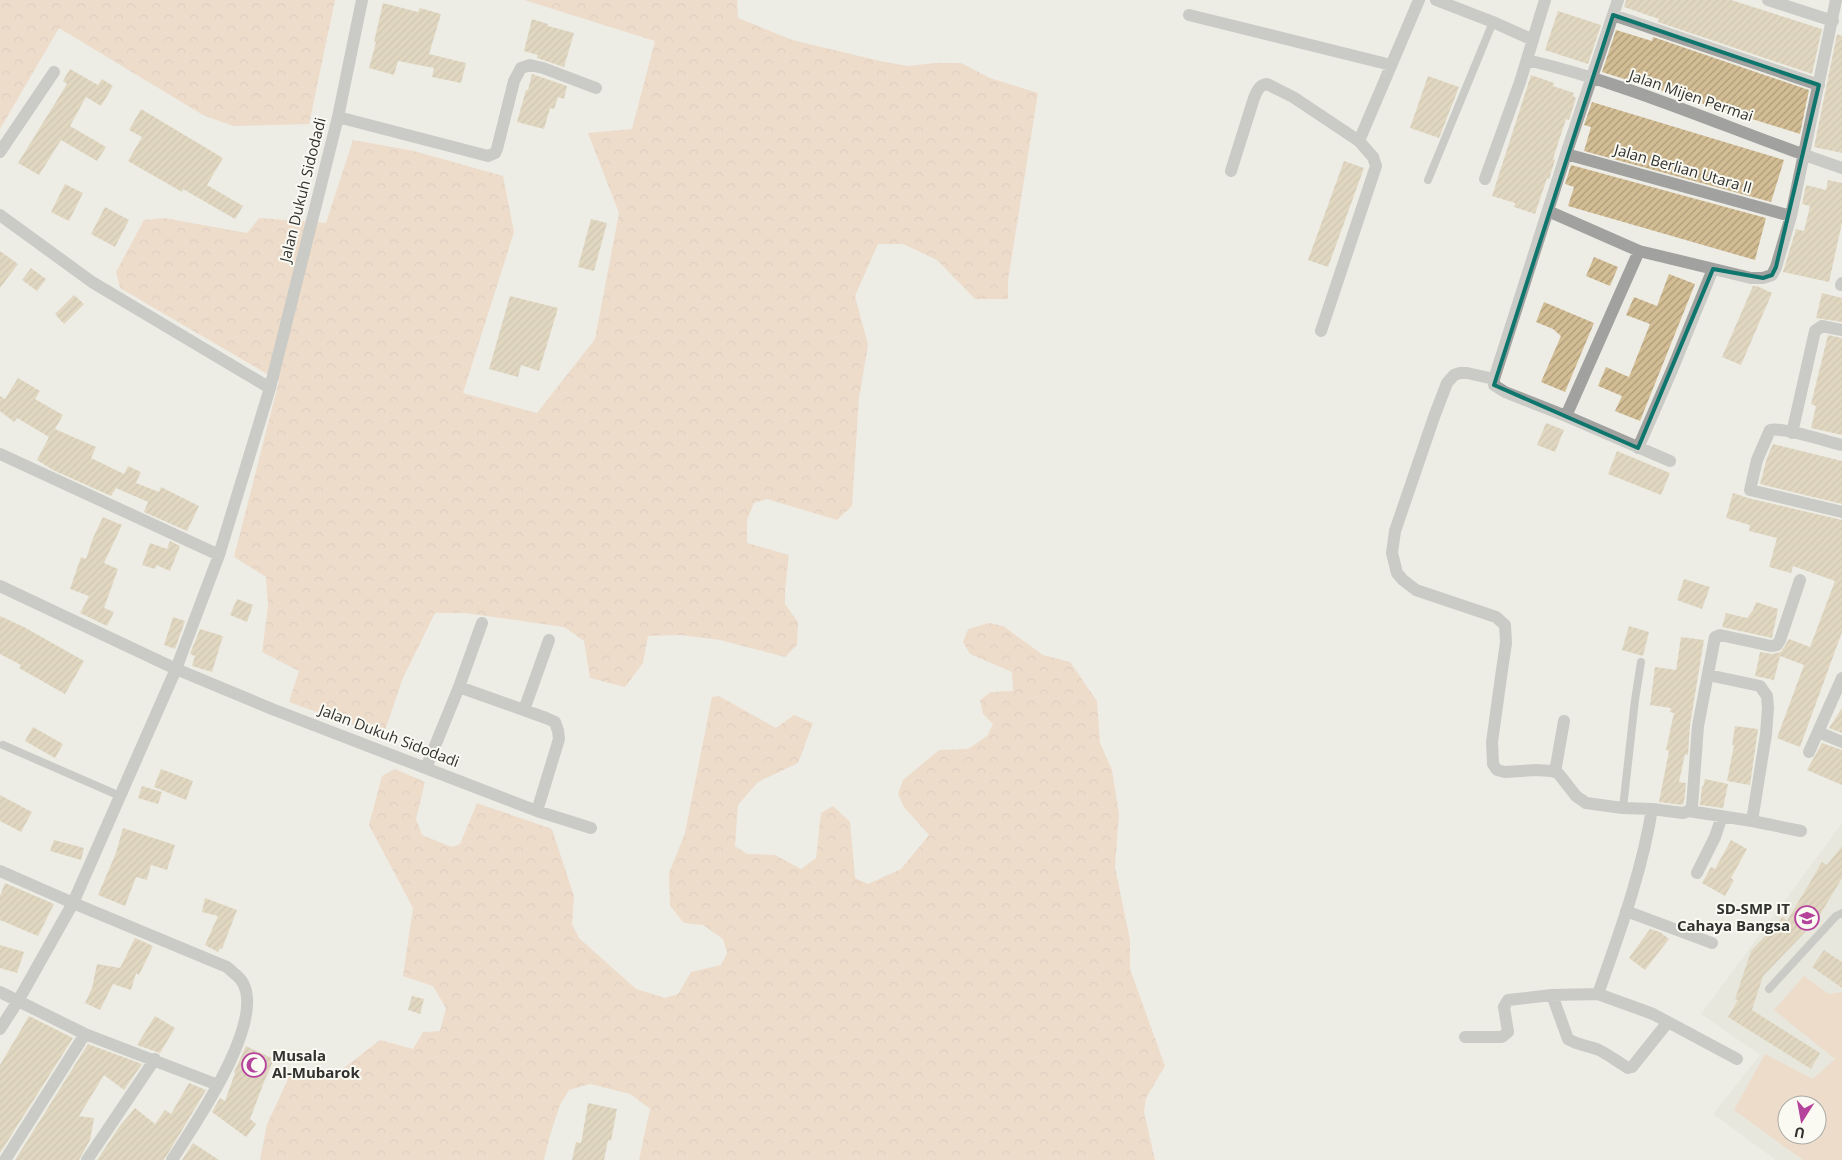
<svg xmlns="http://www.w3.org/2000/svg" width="1842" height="1160" viewBox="0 0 1842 1160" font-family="'Open Sans',sans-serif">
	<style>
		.built { fill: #e1e1d3; fill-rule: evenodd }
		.green { fill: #efc7ab; fill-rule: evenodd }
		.forest { fill: url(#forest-crowns) }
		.building { fill: url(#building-hatch) }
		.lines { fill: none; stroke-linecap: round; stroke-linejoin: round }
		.lane { stroke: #a1a2a0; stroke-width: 8 }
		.street { stroke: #a1a2a0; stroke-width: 12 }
		.marked { fill: none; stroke: #0f766e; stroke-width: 4; stroke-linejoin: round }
		.labels { text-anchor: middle; stroke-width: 4; stroke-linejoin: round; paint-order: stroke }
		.street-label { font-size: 15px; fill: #31312f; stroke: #fafaf3 }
		.poi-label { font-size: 15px; font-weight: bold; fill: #31312f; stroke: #fafaf3; text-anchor: end }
	</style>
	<defs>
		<pattern id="forest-crowns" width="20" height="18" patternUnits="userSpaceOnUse" patternTransform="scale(1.25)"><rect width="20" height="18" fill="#efc7ab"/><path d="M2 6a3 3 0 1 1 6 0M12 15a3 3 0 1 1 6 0" fill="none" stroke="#cdab93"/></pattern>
		<pattern id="building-hatch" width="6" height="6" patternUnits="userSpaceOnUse" patternTransform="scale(1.25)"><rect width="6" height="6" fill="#d3bd94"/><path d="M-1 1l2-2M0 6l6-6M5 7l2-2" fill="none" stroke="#ac9a79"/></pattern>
	</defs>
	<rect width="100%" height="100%" fill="#edede6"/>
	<path class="built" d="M1842,823V1160H1776L1713,1114L1760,1055L1701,1014ZM1787,1105H1817V1135H1787Z"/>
	<path class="green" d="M1804,976L1829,994L1842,992V1160H1803L1734,1110L1765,1054L1813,1079L1835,1059L1774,1010ZM1787,1105H1817V1135H1787Z"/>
	<path class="forest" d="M0,0H335L309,124L233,126L203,115L59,28L0,129Z
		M524,0H737L738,18L792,40L880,61L908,66L935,63H961L990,78L1038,93L1008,280V299H975L937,260L903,244H878L855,296L868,345L859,398L852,506L837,520L767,499L754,503L747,520V543L789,555L785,590V604L798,622L797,645L785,657L720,640L680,635L648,636L643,663L625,687L590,678L584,641L564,627L465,613H435L403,678L383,736L289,702L299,671L262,652L268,607L266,577L234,557L279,381L120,288L116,272L144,220L164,218L247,233L259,218L326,223L353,140L414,151L503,176L514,232L463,393L537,413L595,339L619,213L588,133L632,129L655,41Z
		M989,623L1003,626L1043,655L1070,662L1097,701L1100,743L1112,770L1119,814L1115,867L1130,940V969L1165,1066L1146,1098L1144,1112L1155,1160H639L650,1109L630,1094L590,1084L569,1090L560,1105L550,1135L544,1160H260L267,1124L291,1073L339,1072L380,1040L413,1049L423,1032L440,1031L446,1008L433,986L403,976L413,908L369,825L382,776L395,769L425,782L416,819L422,835L452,847L460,844L477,803L552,829L574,896L572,924L579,938L636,989L665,998L678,994L691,972L721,965L727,953L723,939L703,925L684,923L670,906L669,873L685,833L712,697L719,696L776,728L794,715L813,723L798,763L758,782L738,805L735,846L747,854L775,855L801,869L816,858L821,813L833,806L850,822L855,878L868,884L901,869L929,835L904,807L898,794L903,780L939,750L968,749L987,736L993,724L983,714L980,700L991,692L1013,691L1012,672L970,654L963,642L968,629Z"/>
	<path class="building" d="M1626,0H1731L1822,29L1812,74L1658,22L1659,19L1624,7Z
		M383,3L418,12L420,8L441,14L429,54L466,63L461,83L432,77L434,68L398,61L394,75L369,68L376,42H374Z
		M1558,11L1601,25L1588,64L1545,50Z
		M532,19L548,24V26L574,33L564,67L537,58L538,55L524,51Z
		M1616,30L1652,41L1653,37L1809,90L1800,134L1602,72Z
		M1837,34L1842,36V153L1814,147Z
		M70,69L98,85L102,79L113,86L101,106L86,97L70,126L106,147L97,161L61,140L39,175L18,163L67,84L63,81Z
		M532,74L567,86L564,99L558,97L554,109L550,108L544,129L517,122L526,90H528Z
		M1531,75L1554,83L1553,86L1574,93L1573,96L1576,98L1569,120L1566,119L1553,159L1555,160L1549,179L1547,178L1535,214L1514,207L1515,203L1492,196Z
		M1428,76L1459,87L1439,138L1410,128Z
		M1592,102L1784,160L1771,202L1584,151L1591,127L1584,125Z
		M141,109L223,158L207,185L243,206L235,219L183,189L182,192L128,161L142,137L129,130Z
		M1344,161L1364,168L1328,267L1308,260Z
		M1571,165L1766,218L1755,260L1568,206L1574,187L1565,184Z
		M1828,180L1842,183V223L1829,282L1783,272L1796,229L1804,231L1810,206L1802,204L1806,185L1826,190Z
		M65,184L83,193L69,221L51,212Z
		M105,207L129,220L115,247L91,234Z
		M591,219L607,223L594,271L578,267Z
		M0,251L18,264L0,288Z
		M1594,257L1618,267L1610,286L1586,276Z
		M31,268L46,279L37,291L22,280Z
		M1669,274L1695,284L1640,421L1615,411L1622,396L1598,386L1606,367L1629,377L1650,324L1626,315L1634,297L1657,306Z
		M1753,286H1757L1772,293L1741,365L1722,357Z
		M1822,293L1842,298V322L1816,318Z
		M74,295L84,304L64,324L55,314Z
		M510,296L558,308L539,371L521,365L518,377L489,369Z
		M1544,302L1594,323L1565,392L1541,382L1561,336L1553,329L1536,322Z
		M1828,335L1842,338V435L1811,428L1816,406L1811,404Z
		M18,378L40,391L35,399L63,415L55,429L96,447L91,458L124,474L128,466L141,472L136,483L159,492L161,487L199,506L187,531L144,512L148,502L116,488L111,496L53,470L37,460L49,437L17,418L14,422L0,411V396L5,399Z
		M1546,423L1564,430L1555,452L1537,445Z
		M1773,444L1842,461V504L1760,484L1767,458Z
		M1617,451L1670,473L1661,495L1608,474Z
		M1733,493L1748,498L1842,520V632L1800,747L1777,738L1804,665L1780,656L1774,680L1755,676L1760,652L1772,654L1781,652L1789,639L1810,647L1835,581L1793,566L1791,573L1769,567L1777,538L1749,531L1750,525L1726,518Z
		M103,517L122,525L104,563L118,569L104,608L114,612L107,626L80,613L89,596L70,589L81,557L86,559L93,538Z
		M170,541L180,546L170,571L156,565L155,569L142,565L150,543L167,549Z
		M1684,579L1710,587L1702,609L1677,600Z
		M237,599L253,605L247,622L230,615Z
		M1756,602L1778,609L1772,638L1722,627L1726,613L1747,618L1753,610Z
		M0,616L24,627L84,661L65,694L19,668L21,665L0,654Z
		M173,617L185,621L175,649L164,645Z
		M1629,626L1649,632L1643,656L1622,650Z
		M200,629L223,636L212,672L192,666L195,656L190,654Z
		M1681,637L1704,640L1690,725L1688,755L1685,754L1679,782L1686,783L1684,803L1682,805L1659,802L1669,751L1666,750L1674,713L1670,712L1671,708L1650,705L1655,667L1676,670Z
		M1842,708V733L1829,728Z
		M1735,726L1758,729L1750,785L1727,781L1734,745H1732Z
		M33,727L63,744L55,758L25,741Z
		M1822,743L1842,750V785L1807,770Z
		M161,769L193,781L186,800L154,787Z
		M1705,779L1728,784L1723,808L1700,805L1702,786L1703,787Z
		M142,786L162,792L158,804L138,798Z
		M0,795L32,812L21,832L0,821Z
		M123,828L175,845L167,870L151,865L147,880L136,877L125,906L98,895L116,853Z
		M54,840L84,848L81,860L50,851Z
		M1731,840L1747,849L1731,878L1734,880L1725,896L1702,883L1711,867L1715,869Z
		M1842,846V878L1812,928L1810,927L1763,976L1752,1010L1820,1053L1811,1069L1728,1017L1738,1000L1735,999L1751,951L1783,917L1787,921L1822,862L1827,865Z
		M5,883L54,904L38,936L0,920V896Z
		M205,898L237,910L222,949L220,948L218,952L205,945L218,916L202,912Z
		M1650,929L1660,932L1669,939L1645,970L1629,958Z
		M135,938L153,946L139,975L136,973L131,990L113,984L100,1010L85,1003L92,988L97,964L120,968Z
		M0,945L24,952L17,973L0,968Z
		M1824,950L1842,962V988L1812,967Z
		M412,996L424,999L420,1014L408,1010Z
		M29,1016L73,1038L0,1153V1065Z
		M155,1016L175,1028L160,1053L137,1045Z
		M88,1044L142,1064L124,1090L104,1075L79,1116L94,1118L90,1140L79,1160H15Z
		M246,1046L274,1059L264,1082L250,1119L256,1124L246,1137L212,1112L220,1098L225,1101L235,1073L234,1072Z
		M189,1083L206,1090L164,1160H97L119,1127L135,1108L155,1124L165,1110L171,1114Z
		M588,1103L617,1109L611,1141L608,1140L604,1160H572L576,1142L581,1143Z
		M193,1143L219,1160H182Z"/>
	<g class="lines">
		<path class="lane" d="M1428,180L1493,22
			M3,745L120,796
			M1623,808L1635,700L1641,662
			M1769,989L1836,916L1842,913"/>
		<path class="street" d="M1436,0L1493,22L1533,40
			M1618,0L1566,154L1494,379V385L1505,392L1566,416L1670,461
			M1768,0L1833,21
			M1189,15L1391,65
			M1613,15L1819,85
			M1527,60C1635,85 1737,133 1842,168
			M338,117L488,156L495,153L497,149L514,81L521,68L530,65L543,68L596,88
			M0,152L54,72
			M1566,154L1791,216
			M1231,171L1254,98C1257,91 1259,85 1267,84L1293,97L1359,141L1419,0
			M1485,179L1520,82L1545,0
			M1548,211L1639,251L1751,278H1763L1772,275L1776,267L1791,216L1836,0
			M0,215L92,282L270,388
			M1841,285L1842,283
			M1321,331L1376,166L1373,157L1359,141
			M1494,379L1467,373H1460L1454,375L1447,383L1434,417L1395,531L1392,553L1397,573L1403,580L1416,590L1496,617L1505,625L1506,643L1502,670L1492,742L1493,764L1497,770L1505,772L1536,770L1551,771L1558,773L1576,796L1586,803L1623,808L1652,809
			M1566,416L1639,251
			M1792,433L1815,331L1822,326L1842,330
			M1842,445C1825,441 1784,427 1770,430L1757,460L1750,490L1842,512
			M1638,448L1672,370L1713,269
			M0,454L219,555
			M0,586L176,669L272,709L537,811L591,828
			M482,623L459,687L546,718L555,722L558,731L559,739L537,811
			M524,710L549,640
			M1818,732L1842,742
			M1809,752L1842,678
			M426,768L459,687
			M1555,772L1564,721
			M1689,811L1752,821L1766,734L1768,708L1767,696L1760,686L1708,675
			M1752,821L1801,831
			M0,871L73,903L227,967C232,972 240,977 243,983C265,1024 194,1125 172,1160
			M1697,873L1715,837L1722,816
			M1626,911L1712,943
			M0,992L85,1034L218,1085
			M1552,995L1568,1039C1577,1045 1589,1046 1599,1050C1609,1055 1618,1062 1628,1068L1632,1067L1668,1022
			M0,1029L18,1001L73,903L176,669L219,555L270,388L338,117L362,0
			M1465,1037H1502L1508,1032L1504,1007L1508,1000L1552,995L1598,994
			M1737,1059L1653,1014L1598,994C1619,934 1642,872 1652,809L1683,813L1689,811L1692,806L1698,726L1715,637L1720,635L1771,646L1777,645L1780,640L1800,580
			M5,1160L85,1034
			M87,1160L155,1059"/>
	</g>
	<path d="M0 0H1842V1160H0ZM1613,15L1819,85L1776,267L1772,275L1763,278L1713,269L1638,448L1494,385Z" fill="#edede6" fill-opacity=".55" fill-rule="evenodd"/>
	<path class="marked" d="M1613,15L1819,85L1776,267L1772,275L1763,278L1713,269L1638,448L1494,385Z"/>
	<defs>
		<g id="school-ring" transform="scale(1.25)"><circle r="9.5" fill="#fafaf3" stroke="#b5429b" stroke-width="1.5"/><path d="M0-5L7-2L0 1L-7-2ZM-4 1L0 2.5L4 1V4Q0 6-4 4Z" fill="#b5429b"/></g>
		<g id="mosque-ring" transform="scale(1.25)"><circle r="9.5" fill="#fafaf3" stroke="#b5429b" stroke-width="1.5"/><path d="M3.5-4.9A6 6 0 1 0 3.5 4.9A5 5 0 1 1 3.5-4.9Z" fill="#b5429b"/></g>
	</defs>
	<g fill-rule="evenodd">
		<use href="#school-ring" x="1807" y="918"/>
		<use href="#mosque-ring" x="254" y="1065"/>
	</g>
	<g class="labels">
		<g class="street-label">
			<text transform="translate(1691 96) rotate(19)" y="5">Jalan Mijen Permai</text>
			<text transform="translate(1683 169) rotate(16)" y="5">Jalan Berlian Utara II</text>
			<text transform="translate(303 190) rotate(-76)" y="5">Jalan Dukuh Sidodadi</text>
			<text transform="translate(389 736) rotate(21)" y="5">Jalan Dukuh Sidodadi</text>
		</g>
		<g class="poi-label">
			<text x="1790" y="914">SD-SMP IT<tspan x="1790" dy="17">Cahaya Bangsa</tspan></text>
			<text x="272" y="1061" text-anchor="start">Musala<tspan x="272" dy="17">Al-Mubarok</tspan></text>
		</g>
	</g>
	<g transform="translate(1802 1120) rotate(191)"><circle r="24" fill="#fafaf3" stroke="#aaaaa5"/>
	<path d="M0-4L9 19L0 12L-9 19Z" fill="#b5429b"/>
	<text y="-8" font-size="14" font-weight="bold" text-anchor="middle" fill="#31312f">U</text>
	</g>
</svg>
